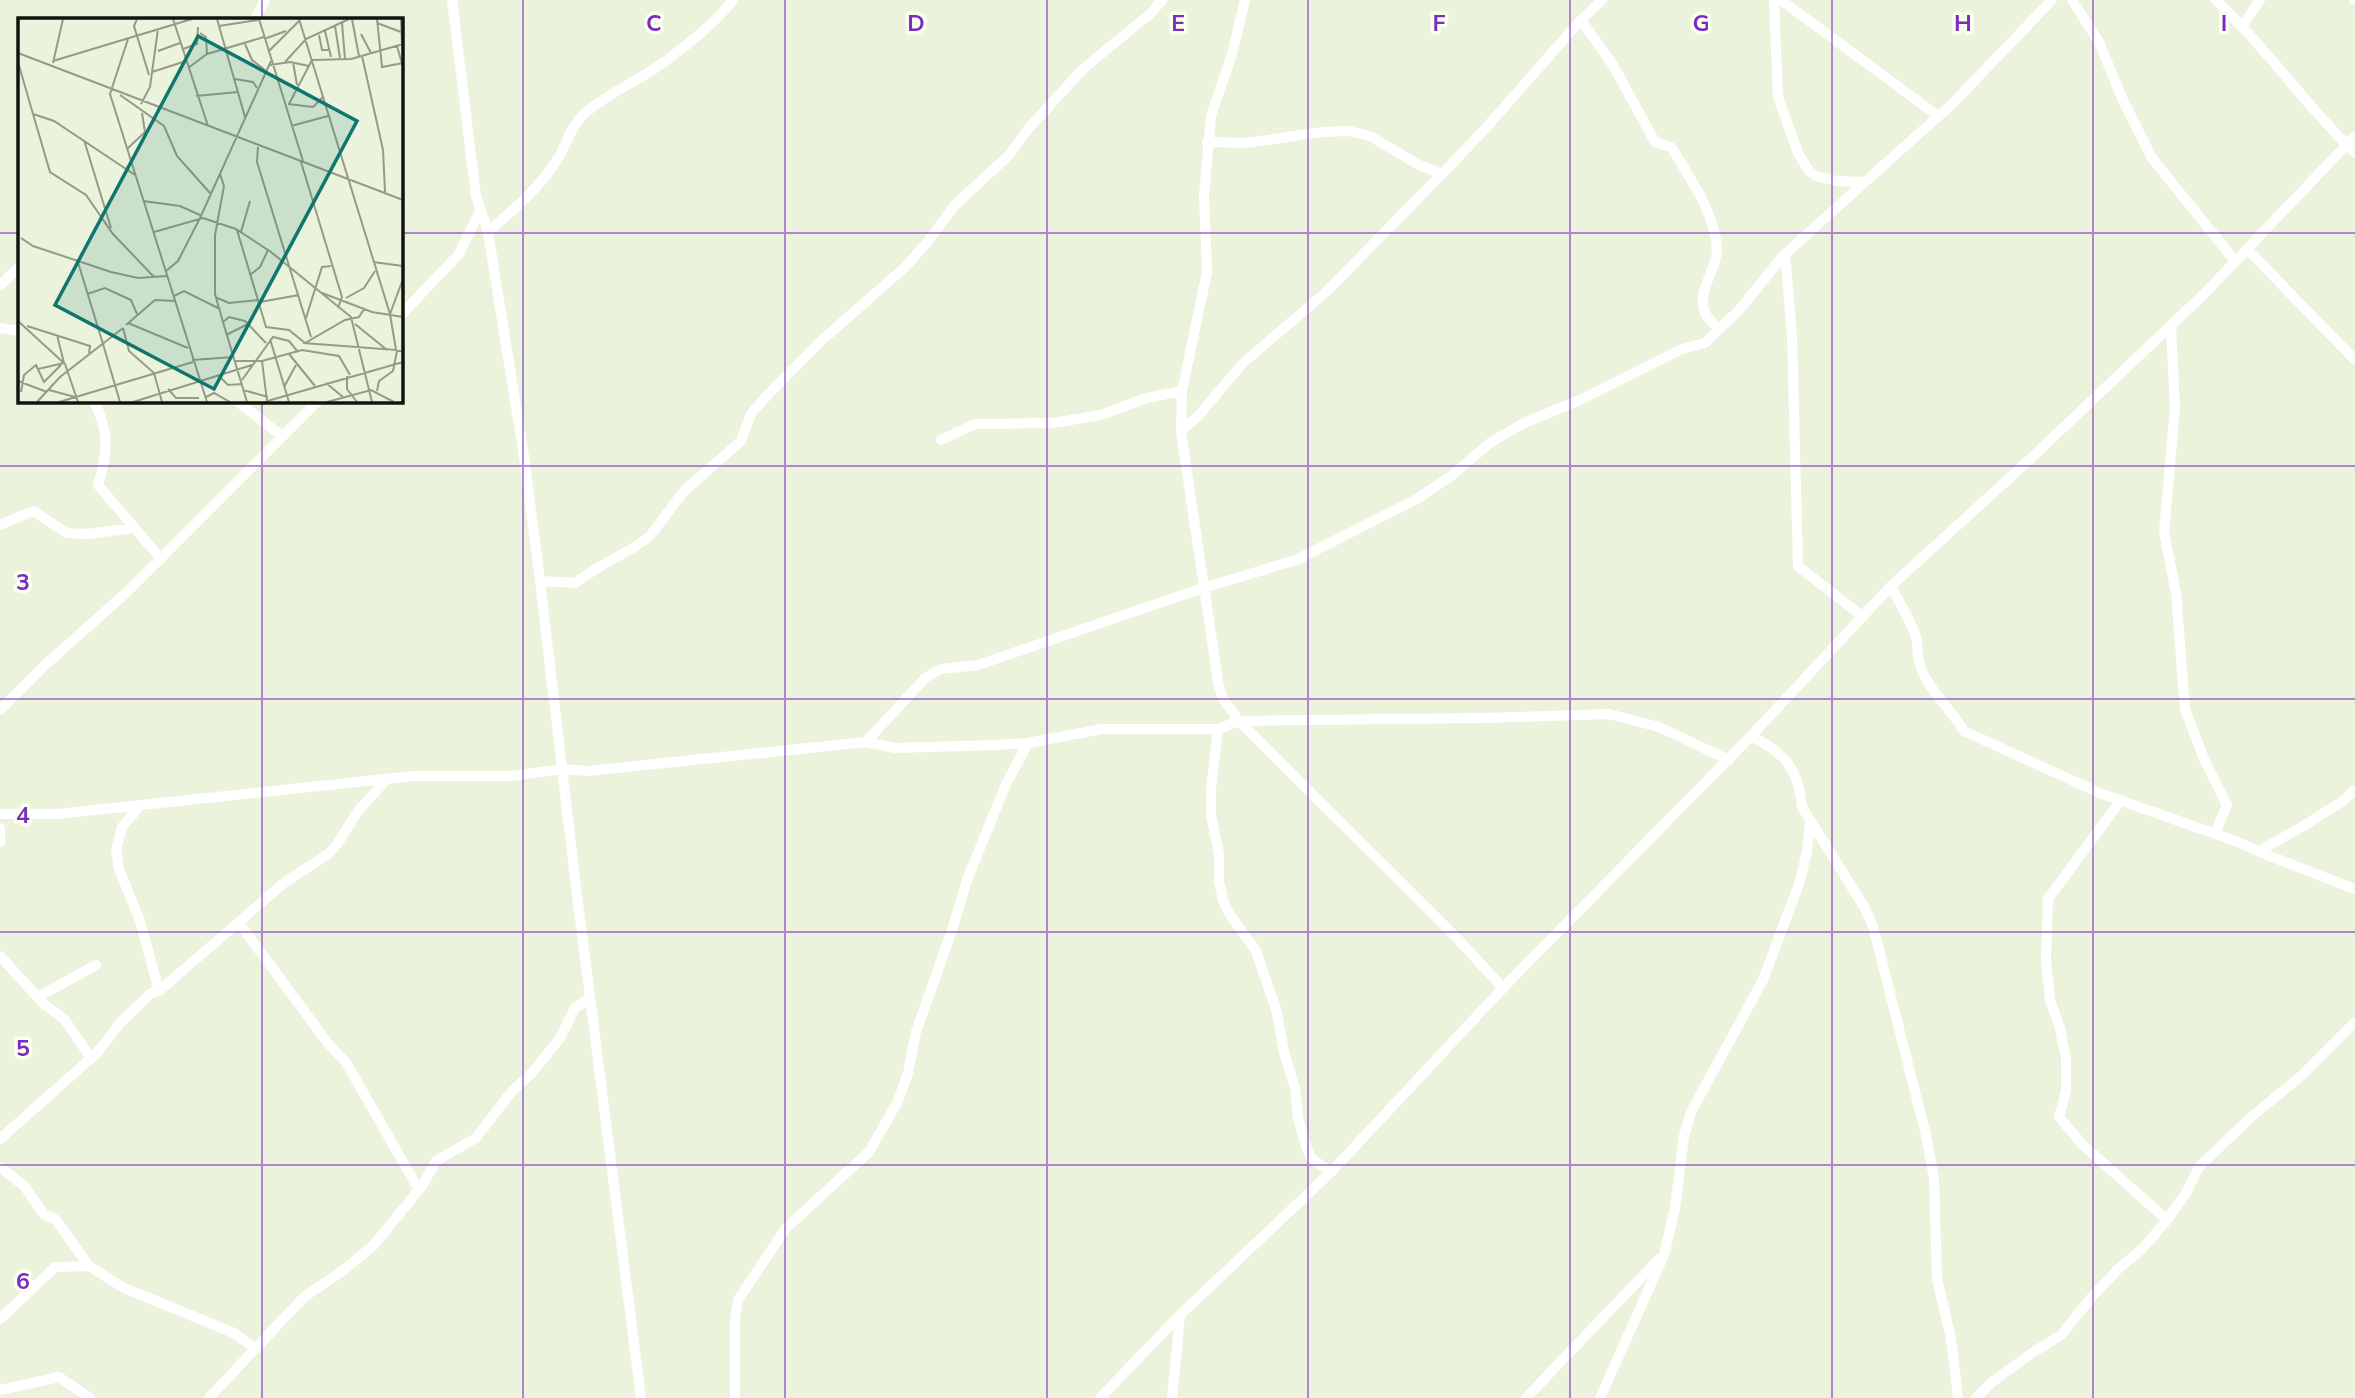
<svg xmlns="http://www.w3.org/2000/svg" width="2355" height="1398" viewBox="0 0 2355 1398" font-family="Mulish,sans-serif">
	<style>
		.lines { fill: none; stroke-linecap: round; stroke-linejoin: round }
		.minor { stroke: #fff; stroke-width: 10 }
		.grid { fill: none; stroke: #7b2cbf; stroke-width: 2; stroke-opacity: 0.55 }
		.inset-road { fill: none; stroke: #959a89; stroke-width: 2 }
		.view { fill: #0f766e; fill-opacity: 0.15; stroke: #0f766e; stroke-width: 3.5 }
		.inset-edge { fill: none; stroke: #12140c; stroke-width: 3.5 }
		.grid-label { font-size: 23px; text-anchor: middle; font-weight: bold; fill: #7b2cbf; stroke: #fbfff1; stroke-width: 7; stroke-linejoin: round; paint-order: stroke }
	</style>
	<rect width="100%" height="100%" fill="#ecf3dc"/>
	<g class="lines">
		<path class="minor" d="M452,0L476,196L488,232L525,463L540,581L576,887L641,1398
			M1245,0L1232,54L1211,116L1204,195L1207,272L1182,391L1181,431L1218,682L1223,699L1239,721L1454,935L1503,988
			M1774,0L1778,97L1798,153L1809,171L1816,176L1837,181L1865,182L1952,104L2052,0
			M1781,0L1938,116
			M2072,0L2099,42L2122,98L2152,158L2235,261
			M2216,0C2266,47 2305,105 2355,153
			M2354,0H2355
			M255,19L265,0
			M1581,20L1613,65L1655,142L1671,147L1675,153C1692,182 1715,214 1717,249C1717,270 1696,291 1705,313C1707,318 1715,325 1719,329
			M2243,25L2260,0
			M1207,142L1247,143L1322,132L1349,131L1370,136L1419,165L1442,174
			M488,232C511,212 538,189 555,163C566,148 568,131 581,117C603,96 632,84 657,67C684,48 713,26 733,0
			M2247,249L2355,360
			M1785,254L1792,335L1798,566L1863,617
			M0,285L19,267
			M401,315L459,254L480,211
			M2171,326L2175,408L2164,532L2176,593L2185,709L2204,759L2227,805L2215,833
			M0,328L19,331
			M94,401C109,431 108,453 98,485L161,559
			M237,401L282,436
			M1181,431L1199,415L1243,363L1325,293L1442,174L1484,130L1581,20L1602,0
			M941,440L975,424L1052,423L1077,419L1101,415L1146,398L1182,391
			M0,525L33,511L67,533L87,534L135,528
			M540,581L575,583L599,567L633,548L650,536L684,491L741,441L751,414L761,402L820,342L904,268L926,244L955,205L1009,155L1028,129L1083,69L1151,13L1162,0
			M1891,586C1897,599 1916,629 1917,641C1918,650 1917,658 1921,668C1930,692 1951,709 1964,731L2102,794L2233,840L2267,855
			M0,710L44,666L127,592L318,401
			M1218,729L1211,790V815L1219,854V881L1223,900L1229,913L1256,951L1276,1009L1285,1056L1295,1088L1298,1118L1306,1146L1311,1158L1331,1172
			M1751,736C1785,753 1798,768 1802,807L1864,907L1873,926L1926,1135L1934,1178L1937,1279L1951,1338L1958,1398
			M866,742L925,678L941,669L978,665L1203,588L1296,560L1417,499L1451,476L1491,442L1524,423L1580,400L1682,349L1705,343L1740,309L1783,256L1865,182
			M2355,790L2343,801L2300,828L2264,848L2263,851L2267,855L2355,889
			M2121,800L2048,899L2046,960L2050,1000L2060,1028L2066,1059V1091L2059,1117L2082,1144L2167,1220
			M141,805L122,827L116,850L119,869L140,921L159,991
			M0,814H57L413,776H512L562,769L588,771L866,742L895,748L995,745L1028,743L1102,729H1218L1239,721L1484,718L1609,714L1659,727L1729,760
			M0,828V842
			M239,923L327,1042L347,1064L419,1190
			M0,956L44,1004L65,1020L91,1058
			M38,997L96,965
			M0,1139L97,1053L120,1023L151,993L159,991L285,882L328,854L338,843L358,811L387,779
			M0,1167L24,1186L44,1214L56,1220L89,1266L124,1288L234,1333L256,1349
			M0,1319L55,1267L89,1266
			M0,1390L59,1377L90,1398
			M209,1398L304,1297L341,1272L373,1246L422,1186L436,1161L476,1138L512,1091L532,1073L560,1038L575,1008L590,998
			M735,1398V1318L738,1300L786,1228L869,1152L898,1101L908,1073L916,1032L952,930L967,880L1006,784L1028,743
			M1100,1398L1180,1315L1331,1172L1503,988L1751,736L1891,586L2026,463L2204,294L2355,136
			M1172,1398L1180,1316
			M1526,1398L1659,1259
			M1600,1398L1664,1255L1675,1208L1684,1136L1691,1112L1763,980L1799,884L1807,852L1810,821
			M1976,1398L1992,1382L2032,1353L2061,1335L2091,1298L2117,1270L2142,1249L2167,1220L2186,1193L2199,1167L2250,1118L2300,1077L2355,1022"/>
	</g>
	<path class="grid" d="M262,0V19M523,0V1398M785,0V1398M1047,0V1398M1308,0V1398M1570,0V1398M1832,0V1398M2093,0V1398M0,233H19M401,233H2355M262,401V1398M0,466H2355M0,699H2355M0,932H2355M0,1165H2355"/>
	<g transform="translate(18 18)">
		<rect width="385" height="385" fill="#ecf3dc"/>
		<path class="inset-road" d="M119,1L116,8L131,57M155,1L190,108M199,1L227,99M241,1L285,143M281,1L372,296L378,332L285,325M334,1L341,38M359,1L364,49L385,45M383,1L384,27M324,5L327,41M359,5L383,14M201,8L240,2M317,8L322,40M307,13L313,39M182,15L188,19L189,36M343,16L353,35M301,17L304,32H312M110,21L92,76L189,384M246,21L268,13M227,26L234,42L247,52M379,28L385,49M165,31L179,26L180,9M140,33L162,25M250,34L281,3M0,35L385,182M344,38L365,132L367,174M294,42L333,41L385,26M35,43L174,1M0,44L15,96L36,103L117,157M267,44L288,21L331,1M275,44L279,67M35,45L45,1M252,47L272,44L291,48M170,50L189,36L246,19M134,54L168,43M217,61L235,64L239,70M102,77L146,108L159,138L192,175M178,78L220,74M123,86L132,69L140,11M270,86L295,89L305,79M271,86L294,42M15,96L32,154L68,177L95,216L136,259M273,108L310,98M66,122L93,210M240,129L239,144L293,319M109,131L127,114L124,95M283,144L324,279L320,290M202,156L206,168L197,217V276L205,304M125,183L162,188L182,197M219,212L248,309L271,312L287,325L327,302L341,299L346,291M136,214L185,200L218,211L253,234L333,299L354,384M223,214L232,183M3,220L15,228L93,254L120,260L149,258M59,241L85,326M355,244L385,248M148,253L160,243L182,200L253,43M232,257L242,249L250,232M304,275L354,294L385,299M69,276L87,270L113,282L119,296M156,278L166,273L202,291M197,279L211,285L241,282M328,280L346,270L357,253M242,284L281,277M372,296L385,261M288,300L304,249L313,248M0,303L47,346L60,384M110,305L170,330M337,306L369,332M108,307L137,282L158,283M9,308L72,328L71,335M105,310L111,333L136,355L144,384M208,317L232,305M252,321L271,384M85,326L102,384M271,336L297,368M174,342L216,339M217,343H244L284,332L321,338L332,357M244,343L249,383M20,351L46,345L39,317M200,357L210,367L224,366M329,358V371L339,384M224,362L255,319L271,323L280,334M0,363L29,374M308,365L325,379M266,369L278,347M150,371L158,380H181M31,372L57,379M225,372L250,379M359,373L361,363L375,353L379,333H385M3,374L6,357L18,347L26,364L43,347M188,379L196,375L212,384M19,384L42,359L105,310M41,384L175,344M115,384L234,347M229,384L205,304L211,299L227,303L248,325M246,384L385,344M309,384L353,372L376,384"/>
		<path class="view" d="M180,18L339,103L196,371L37,287Z"/>
		<rect width="385" height="385" class="inset-edge"/>
	</g>
	<g class="grid-label">
		<text x="654" y="31">C</text>
		<text x="916" y="31">D</text>
		<text x="1178" y="31">E</text>
		<text x="1439" y="31">F</text>
		<text x="1701" y="31">G</text>
		<text x="1963" y="31">H</text>
		<text x="2224" y="31">I</text>
		<text x="23" y="590">3</text>
		<text x="23" y="823">4</text>
		<text x="23" y="1056">5</text>
		<text x="23" y="1289">6</text>
	</g>
</svg>
